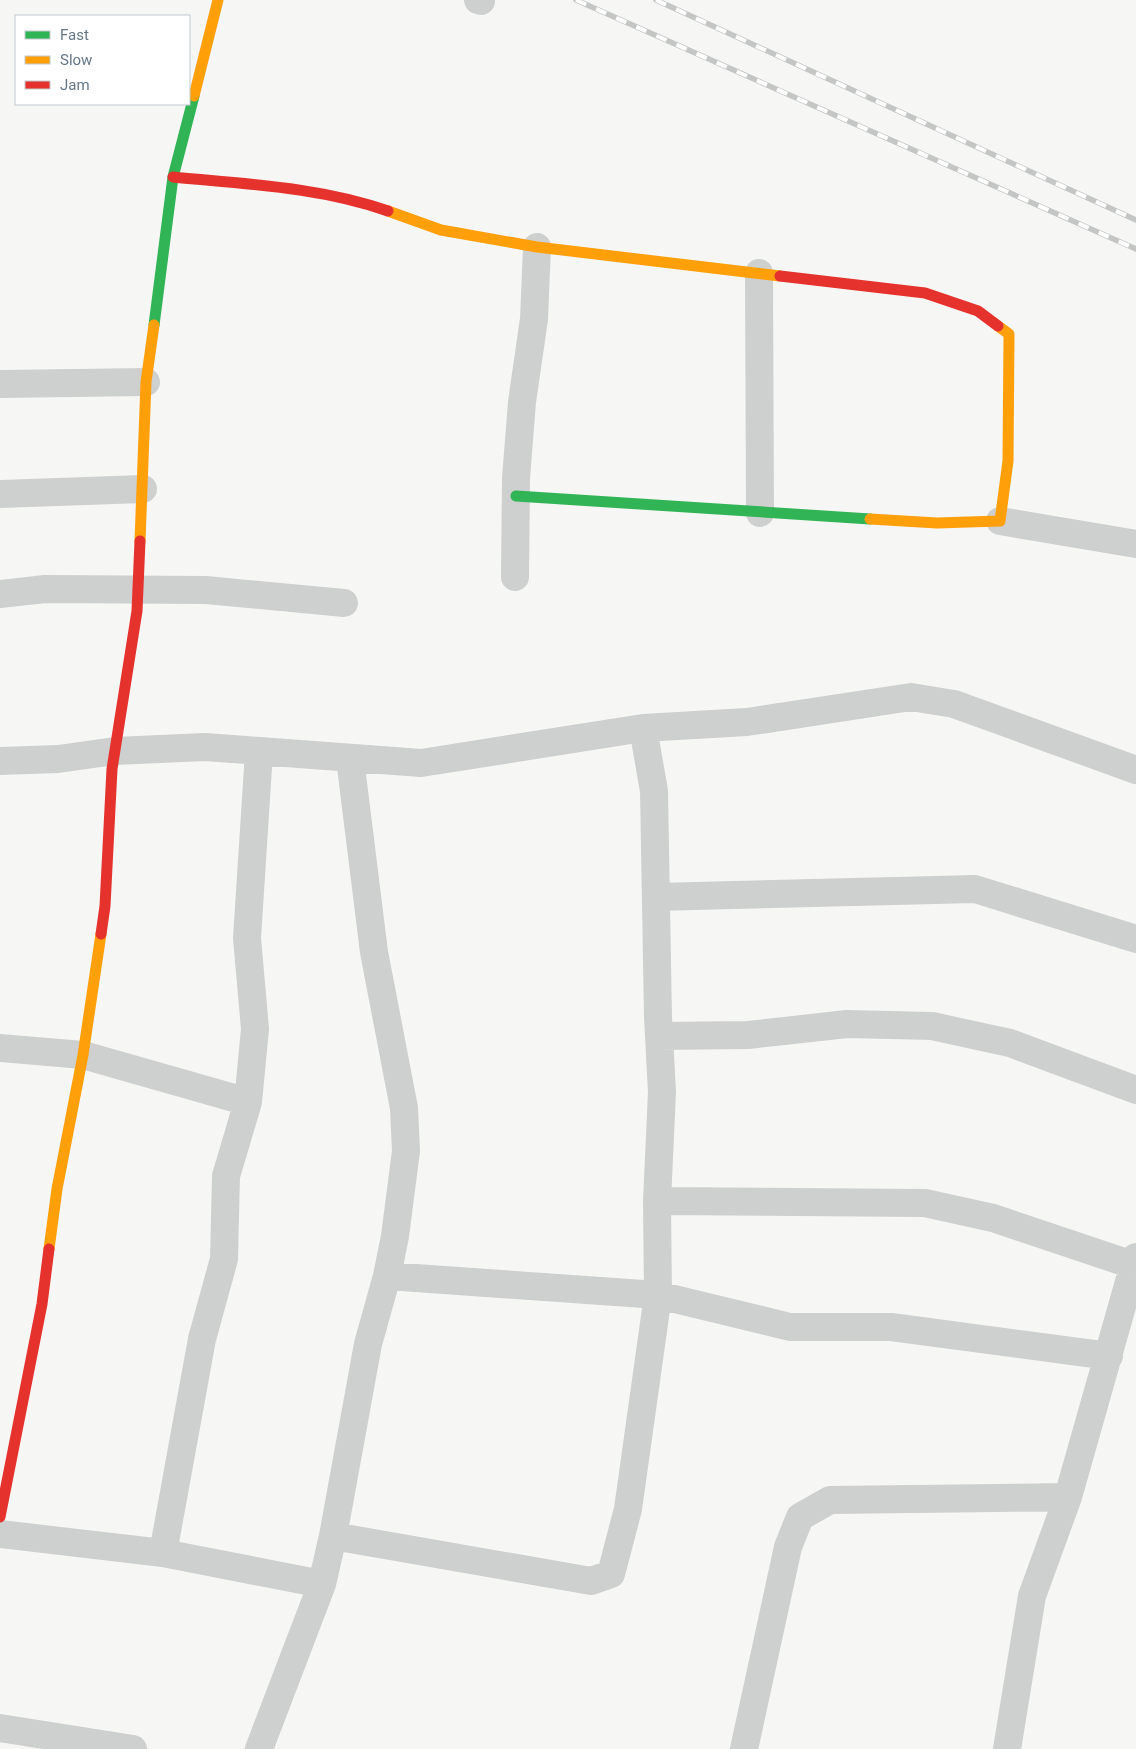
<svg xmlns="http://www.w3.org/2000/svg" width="1136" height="1749" viewBox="0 0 1136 1749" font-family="Roboto,sans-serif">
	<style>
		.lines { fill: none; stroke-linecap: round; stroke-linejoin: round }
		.street { stroke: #ced0d0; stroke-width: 28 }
		.fast { stroke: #30b455; stroke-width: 11 }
		.slow { stroke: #ff9f0a; stroke-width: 11 }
		.jam { stroke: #e5322d; stroke-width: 11 }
		.rail-casing { stroke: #c4c6c6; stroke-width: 5.5 }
		.rail { stroke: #fff; stroke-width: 4; stroke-dasharray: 11; stroke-linecap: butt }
	</style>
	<rect width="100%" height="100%" fill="#f6f6f5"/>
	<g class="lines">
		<path class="street" d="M478,0L481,1
			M759,273L760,513
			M0,384L146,382
			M0,494L143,489
			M1000,521L1136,544
			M515,577L516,478L522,402L534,319L537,247
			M0,594L45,589L206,590L344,603
			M350,759L374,952L404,1108L406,1151L395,1236L387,1276
			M0,761L58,759L115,751L205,747L421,763L643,728L747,722L911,697L954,704L1136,770
			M656,897L975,889L1136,939
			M659,1036L748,1035L847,1024L932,1026L1010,1043L1136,1090
			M0,1048L83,1055L248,1102
			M657,1201L925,1203L993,1218L1133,1265
			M0,1534L163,1553L322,1584
			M333,1536L591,1581L611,1574L628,1509L658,1295L657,1201L662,1092L658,1017L654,791L643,728
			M163,1553L202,1339L224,1259L226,1176L248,1102L255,1029L247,938L259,752
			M0,1728L133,1749
			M259,1749L322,1584L333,1536L368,1344L387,1276L658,1295L790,1327H891L1109,1356
			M744,1749L788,1547L800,1517L830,1500L1068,1497
			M1007,1749L1032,1596L1068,1497L1136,1257"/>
		<path class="fast" d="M154,325L173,177L194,96
			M516,496L870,519"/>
		<path class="slow" d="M194,96L218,0
			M388,211L441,230L537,247L780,276
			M870,519L937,523L1000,521L1008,461L1009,334L998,326
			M140,541L146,382L154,325
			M49,1249L57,1189L83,1055L101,934"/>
		<path class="jam" d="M173,177C245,184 320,187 388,211
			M780,276L925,293L978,311L998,326
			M101,934L105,906L112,769L137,611L140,541
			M0,1517L42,1304L49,1249"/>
		<g class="rail-casing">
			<path id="rail" d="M576,0L1136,249
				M656,0L1136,220"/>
		</g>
		<use href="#rail" class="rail"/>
	</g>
	<rect x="15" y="15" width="175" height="90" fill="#ffffff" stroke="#c1c9cf"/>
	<rect x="25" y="31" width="25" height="8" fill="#30b455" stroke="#c1c9cf"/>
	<text x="60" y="40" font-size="15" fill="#657787">Fast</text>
	<rect x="25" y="56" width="25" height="8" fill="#ff9f0a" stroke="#c1c9cf"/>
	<text x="60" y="65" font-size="15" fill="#657787">Slow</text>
	<rect x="25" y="81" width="25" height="8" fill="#e5322d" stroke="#c1c9cf"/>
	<text x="60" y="90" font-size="15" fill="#657787">Jam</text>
</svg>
